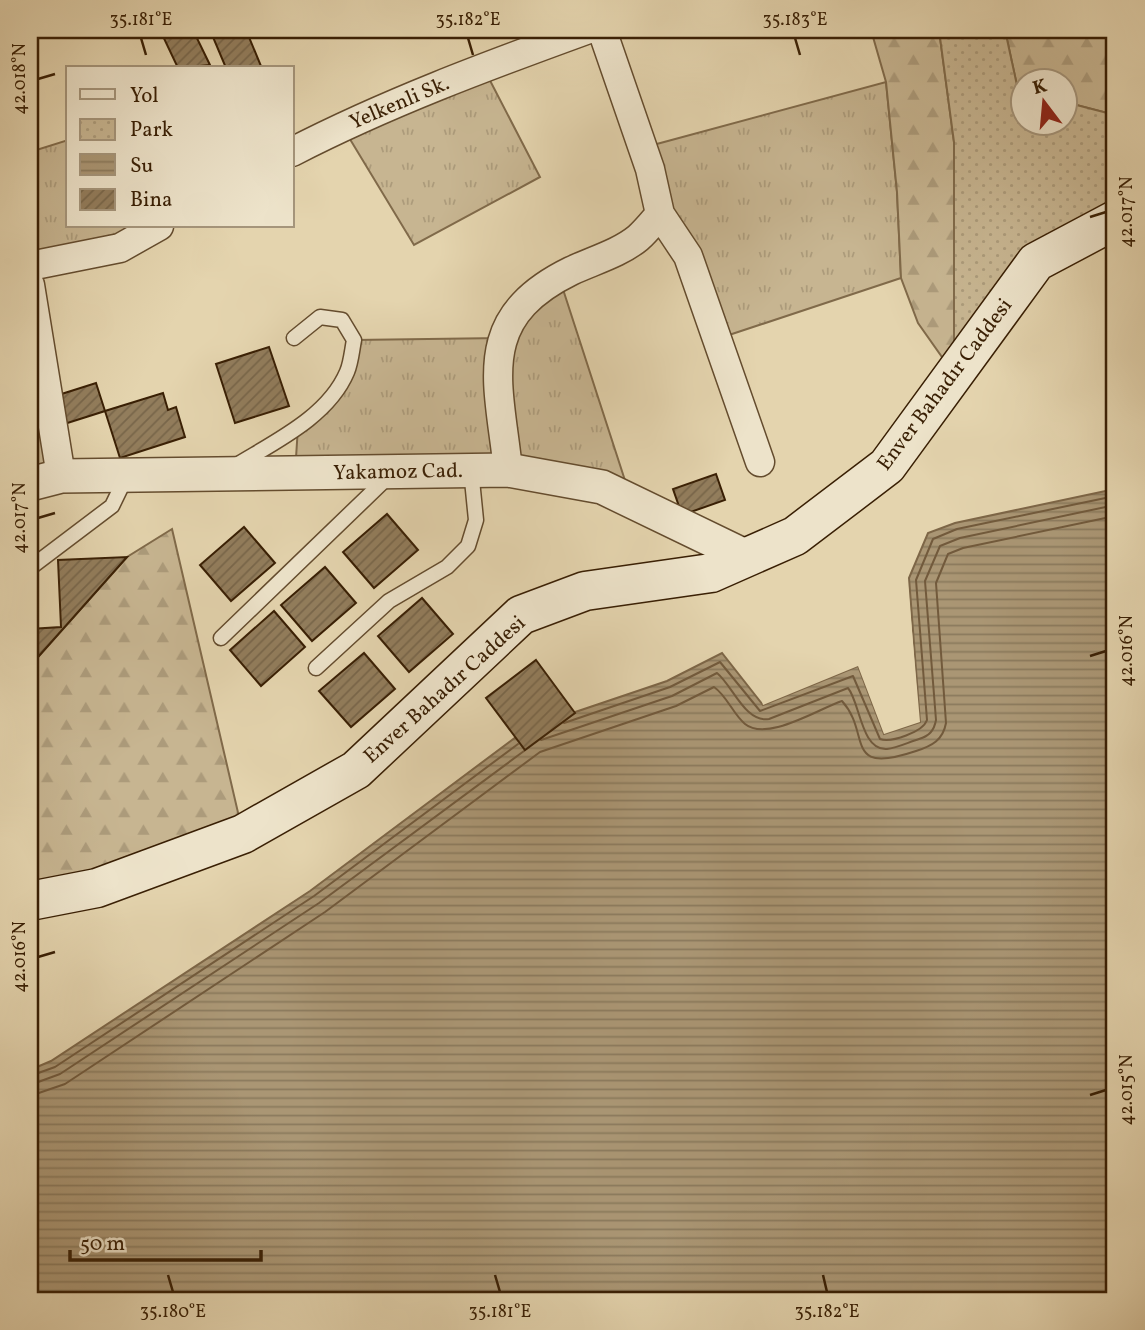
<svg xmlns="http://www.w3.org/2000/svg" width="1145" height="1330" viewBox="0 0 1145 1330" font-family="Vollkorn,serif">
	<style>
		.grass { fill: url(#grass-tufts); stroke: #806a4a; stroke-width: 2 }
		.forest { fill: url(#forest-firs); stroke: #806a4a; stroke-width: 2 }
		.park { fill: url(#park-dots); stroke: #806a4a; stroke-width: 2 }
		.water { fill: url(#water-rules); stroke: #7d6647; stroke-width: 2 }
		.pier { fill: #e4d4ae }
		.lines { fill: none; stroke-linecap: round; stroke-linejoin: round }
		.shore { stroke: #725a3c; stroke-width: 2 }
		.building { fill: url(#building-hatch); stroke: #391f04; stroke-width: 2 }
		.service-casing { stroke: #644c2e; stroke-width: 17 }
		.minor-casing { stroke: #644c2e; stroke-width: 31 }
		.tertiary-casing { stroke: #644c2e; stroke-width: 36 }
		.secondary-casing { stroke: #391f04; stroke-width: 41 }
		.service { stroke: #ede3ca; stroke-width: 14 }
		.minor { stroke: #ede3ca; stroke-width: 28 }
		.tertiary { stroke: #ede3ca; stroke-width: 33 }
		.secondary { stroke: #ede3ca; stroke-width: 38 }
		.ticks { fill: none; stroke: #391f04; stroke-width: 2.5 }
		.labels { text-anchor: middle; stroke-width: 6; stroke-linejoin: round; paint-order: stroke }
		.street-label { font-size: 21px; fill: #391f04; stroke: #ede3ca }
		.neatline { fill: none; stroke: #391f04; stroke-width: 2.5 }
		.ticks-label { font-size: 18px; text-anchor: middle; fill: #391f04 }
	</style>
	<defs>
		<pattern id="grass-tufts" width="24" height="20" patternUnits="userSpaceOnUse" patternTransform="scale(1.75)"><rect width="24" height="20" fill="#c7b591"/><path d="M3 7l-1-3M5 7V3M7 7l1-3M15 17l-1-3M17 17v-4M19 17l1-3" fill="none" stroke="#ac9b7b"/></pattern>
		<pattern id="forest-firs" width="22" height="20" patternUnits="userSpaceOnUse" patternTransform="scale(1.75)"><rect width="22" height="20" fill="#c7b591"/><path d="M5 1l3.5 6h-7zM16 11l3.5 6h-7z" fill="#ac9b7b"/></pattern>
		<pattern id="park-dots" width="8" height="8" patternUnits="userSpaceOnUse" patternTransform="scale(1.75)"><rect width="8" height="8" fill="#c7b591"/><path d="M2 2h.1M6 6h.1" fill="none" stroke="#ac9b7b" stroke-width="1.8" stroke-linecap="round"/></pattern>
		<pattern id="water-rules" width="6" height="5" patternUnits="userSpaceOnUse" patternTransform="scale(1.75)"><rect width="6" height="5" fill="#aa9674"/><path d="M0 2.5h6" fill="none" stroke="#8b7a5d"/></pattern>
		<pattern id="building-hatch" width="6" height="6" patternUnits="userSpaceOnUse" patternTransform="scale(1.75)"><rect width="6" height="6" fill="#927d5c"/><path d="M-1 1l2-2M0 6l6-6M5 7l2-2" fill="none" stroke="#78664a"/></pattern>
	</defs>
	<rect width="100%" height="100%" fill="#e4d4ae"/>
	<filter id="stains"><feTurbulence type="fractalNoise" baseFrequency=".00286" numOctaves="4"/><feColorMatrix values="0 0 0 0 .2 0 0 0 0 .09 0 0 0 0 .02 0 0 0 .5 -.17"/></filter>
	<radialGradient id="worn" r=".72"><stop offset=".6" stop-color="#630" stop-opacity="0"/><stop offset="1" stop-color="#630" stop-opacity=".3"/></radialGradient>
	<path class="grass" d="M483,67L540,177L414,245L342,126Z
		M886,82L897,192L901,278L717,339L642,148Z
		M68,140V226H159L30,266V152Z
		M559,277L632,502L602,487L295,473L298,427L332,397L354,340L502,338Z
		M30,285L61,476L30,484Z"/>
	<path class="forest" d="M871,30H939L954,142V374L918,323L901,278L897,192L886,82Z
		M1005,30H1115V115L1065,102L1064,80H1023L1022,91L1018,90Z
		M172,529L243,834L30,901V666L127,557Z"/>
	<path class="park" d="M939,30H1005L1018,90L1022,91L1023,122H1064L1065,102L1115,115V206L1036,262L954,374V142Z"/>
	<path class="water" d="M1115,489V1300H30V1070L51,1061L310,891L528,728L667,681L722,653L763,705L858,666L884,734L920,722L909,578L928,533L955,523Z"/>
	<path class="pier" d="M907,575L920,722L884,734L858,666L763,705L761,697L764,700L859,662L886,730L916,719Z"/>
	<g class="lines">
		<path class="shore" d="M564,723L670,687L720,662L760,711L853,676L880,739C891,743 923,732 927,720L916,580L933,539L957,529L1115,496
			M541,740L672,696L717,673C733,686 745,723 769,719L848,688C860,702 861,751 887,749C897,748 909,742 919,739C929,736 934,731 936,720L925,581L940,546L960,538L1115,505
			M30,1076L55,1067L314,896L518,744
			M30,1085L60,1074L319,903L524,751
			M30,1096L65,1084L325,912L540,752L676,706L714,687C727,696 733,714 745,724C767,742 818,709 842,701C872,734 842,776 916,751C932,746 943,740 946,723L936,583L948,554L963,548L1115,516"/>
	</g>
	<path class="building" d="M160,30H193L210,65L178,68Z
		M210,30H246L261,66L226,68Z
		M269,347L289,406L235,423L216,364Z
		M96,383L105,411L58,426L49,398Z
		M163,393L168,410L176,407L185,437L120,458L105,411Z
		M716,474L725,500L682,515L673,489Z
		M387,514L418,550L374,588L343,552Z
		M244,527L275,563L231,601L200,565Z
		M127,557L30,666V629L61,627L58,560Z
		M325,567L356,603L312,641L281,605Z
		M422,598L453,634L409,672L378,636Z
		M274,611L305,647L261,686L230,650Z
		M364,653L395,689L351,727L319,691Z
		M536,660L575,713L525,750L486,698Z"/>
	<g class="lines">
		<g class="service-casing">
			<path id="service" d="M235,466C274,442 328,417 347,372C351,363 352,350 354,340L342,320L320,317L294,338
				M30,568L112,506L127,475
				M221,638L389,476
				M316,668L389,601L447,567L468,546L476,520L471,470"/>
		</g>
		<g class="minor-casing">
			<path id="minor" d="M292,152C387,103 487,66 586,30
				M660,214L688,256L760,462
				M30,266L120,248L159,226
				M30,285L61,476
				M508,470C499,382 473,319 571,271C592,261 620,253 638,238C646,231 653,222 660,214L650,169L602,30"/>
		</g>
		<g class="tertiary-casing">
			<path id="tertiary" d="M30,484L61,476L508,470L602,487L749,558"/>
		</g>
		<g class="secondary-casing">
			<path id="secondary" d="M30,901L97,888L243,834L356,770L521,615L585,591L711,573L795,536L887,466L1036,262L1115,220"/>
		</g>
		<use href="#service" class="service"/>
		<use href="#minor" class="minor"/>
		<use href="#tertiary" class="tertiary"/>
		<use href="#secondary" class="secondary"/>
	</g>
	<path class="ticks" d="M141,38L146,55M468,38L473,55M795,38L800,55M38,79L55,74M1090,217L1106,212M38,518L55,513M1090,656L1106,651M38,957L55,952M1090,1095L1106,1090M168,1275L173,1292M495,1275L500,1292M823,1275L827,1292"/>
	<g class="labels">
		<g class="street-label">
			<text transform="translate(399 102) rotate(-23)" y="7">Yelkenli Sk.</text>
			<text transform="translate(944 384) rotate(-53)" y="7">Enver Bahadır Caddesi</text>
			<text transform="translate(398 471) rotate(-1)" y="7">Yakamoz Cad.</text>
			<text transform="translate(444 689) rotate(-42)" y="7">Enver Bahadır Caddesi</text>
		</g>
	</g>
	<rect width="1145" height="1330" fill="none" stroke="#e4d4ae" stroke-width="77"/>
	<rect x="66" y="66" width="228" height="161" fill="#ede3ca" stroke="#a5957b" stroke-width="2"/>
	<rect x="80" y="89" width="35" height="10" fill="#ede3ca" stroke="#a5957b" stroke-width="2"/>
	<text x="130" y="102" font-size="21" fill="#391f04">Yol</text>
	<rect x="80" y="119" width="35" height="21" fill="url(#park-dots)" stroke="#a5957b" stroke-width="2"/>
	<text x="130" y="136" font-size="21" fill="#391f04">Park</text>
	<rect x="80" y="154" width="35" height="21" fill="url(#water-rules)" stroke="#a5957b" stroke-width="2"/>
	<text x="130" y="172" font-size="21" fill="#391f04">Su</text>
	<rect x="80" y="189" width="35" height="21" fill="url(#building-hatch)" stroke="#a5957b" stroke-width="2"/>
	<text x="130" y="206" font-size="21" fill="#391f04">Bina</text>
	<g transform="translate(1044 102) rotate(344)"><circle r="33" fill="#ede3ca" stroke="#a5957b" stroke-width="2"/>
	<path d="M0-5L12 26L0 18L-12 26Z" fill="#8f2418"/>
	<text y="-10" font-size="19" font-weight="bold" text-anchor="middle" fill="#391f04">K</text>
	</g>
	<path d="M70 1250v10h191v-10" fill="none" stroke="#391f04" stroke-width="3.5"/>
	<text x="80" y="1250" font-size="21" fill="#391f04" stroke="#ede3ca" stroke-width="5" paint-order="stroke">50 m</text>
	<rect x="38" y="38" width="1068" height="1254" class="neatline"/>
	<g class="ticks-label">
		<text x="141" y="25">35.181°E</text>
		<text x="468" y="25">35.182°E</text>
		<text x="795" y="25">35.183°E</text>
		<text transform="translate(19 79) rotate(-90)" y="6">42.018°N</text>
		<text transform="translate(1126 212) rotate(-90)" y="6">42.017°N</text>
		<text transform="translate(19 518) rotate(-90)" y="6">42.017°N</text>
		<text transform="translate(1126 651) rotate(-90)" y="6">42.016°N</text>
		<text transform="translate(19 957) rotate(-90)" y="6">42.016°N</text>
		<text transform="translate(1126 1090) rotate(-90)" y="6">42.015°N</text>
		<text x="173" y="1317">35.180°E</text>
		<text x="500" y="1317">35.181°E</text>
		<text x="827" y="1317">35.182°E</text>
	</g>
	<rect width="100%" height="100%" filter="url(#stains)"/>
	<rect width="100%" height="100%" fill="url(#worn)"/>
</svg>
